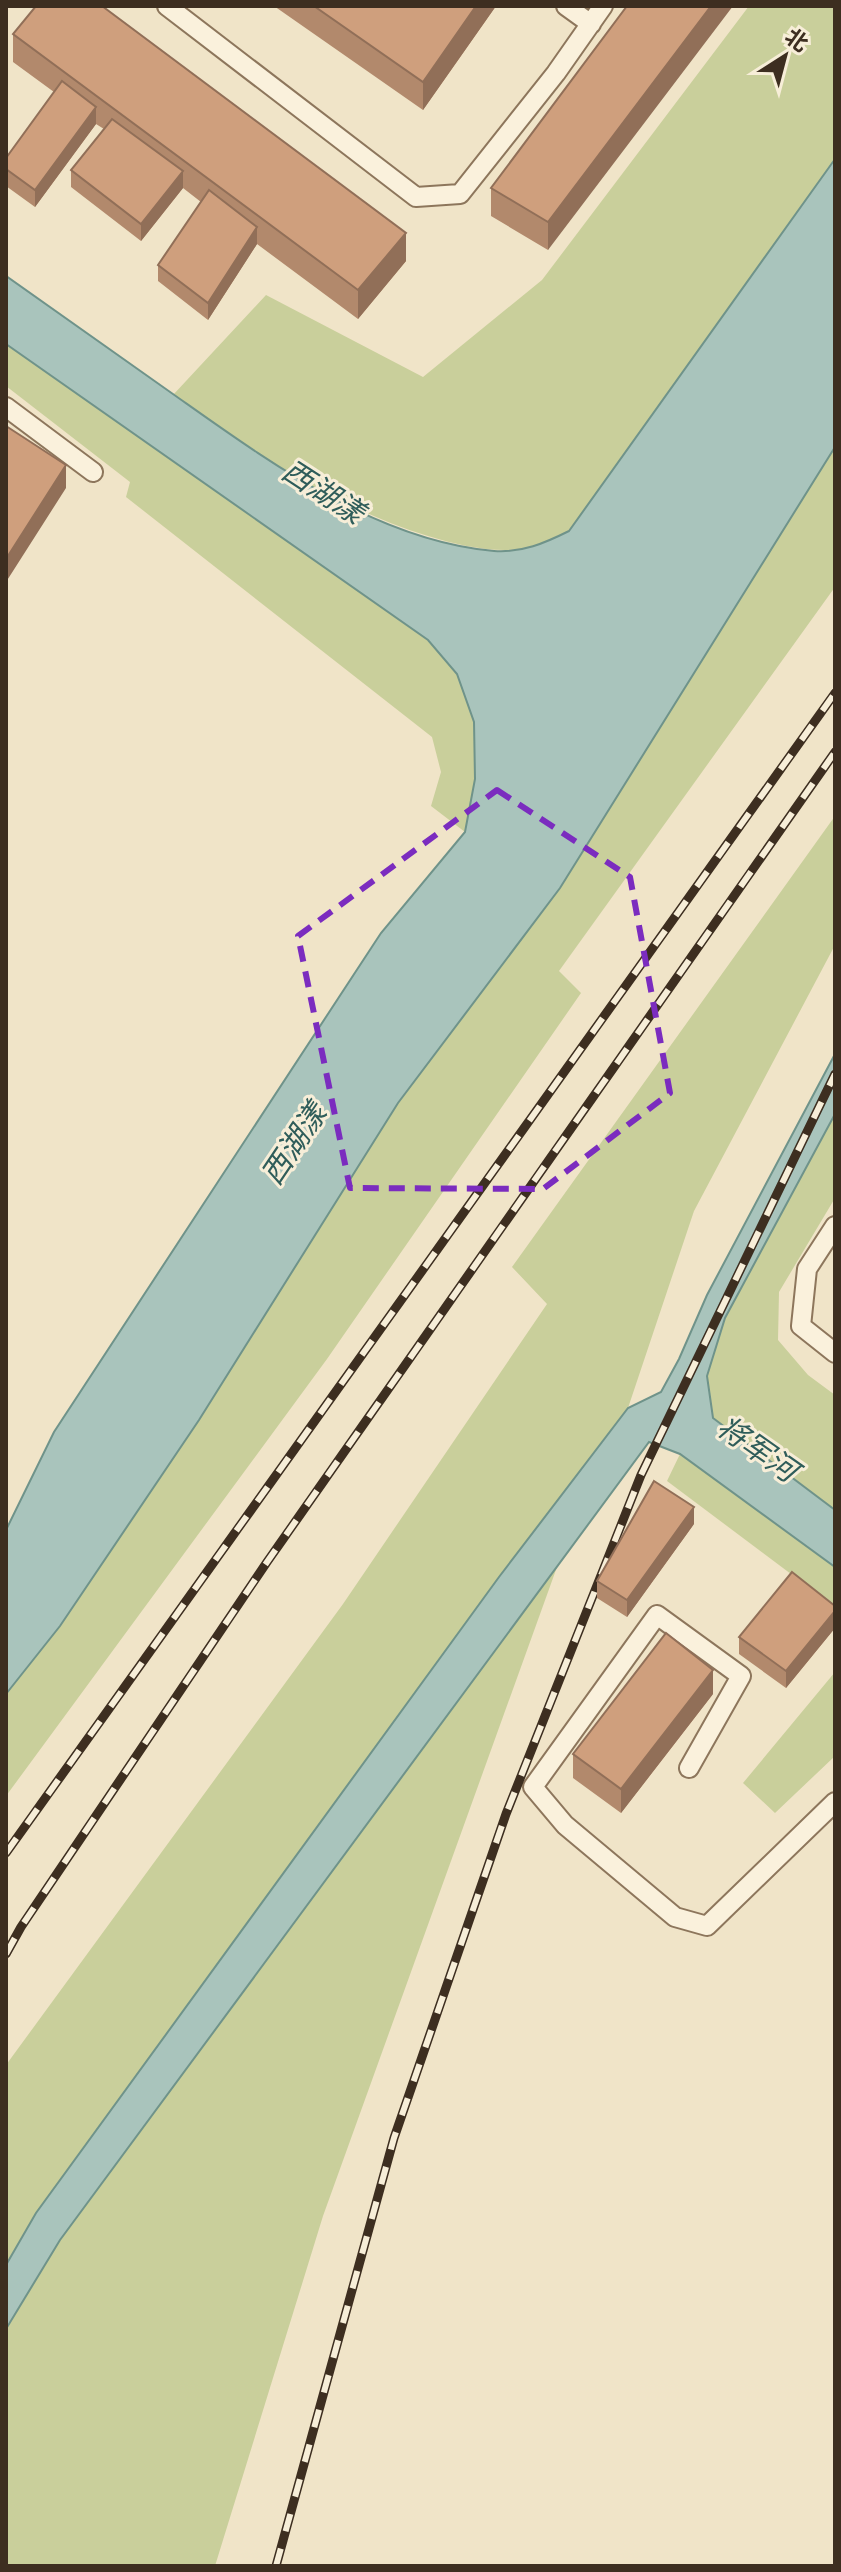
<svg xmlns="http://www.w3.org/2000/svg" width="841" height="2572" viewBox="0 0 841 2572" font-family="'Zilla Slab','Noto Sans SC',serif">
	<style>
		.green { fill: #c9cf9b }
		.water { fill: #a9c4bc; stroke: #6f938a; stroke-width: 2 }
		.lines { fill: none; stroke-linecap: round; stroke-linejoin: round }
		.service-casing { stroke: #8d765c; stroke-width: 22 }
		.service { stroke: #faf1dc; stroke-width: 18 }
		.rail-casing { stroke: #3d2e20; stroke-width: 9 }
		.rail { stroke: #f7eed8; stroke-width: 6; stroke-dasharray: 18; stroke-linecap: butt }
		.wall { fill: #b2896c }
		.shaded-wall { fill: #916f58 }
		.building { fill: #cf9f7d; stroke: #916f58; stroke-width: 2 }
		.marked { fill: none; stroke: #7b2cbf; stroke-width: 6; stroke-dasharray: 16 10; stroke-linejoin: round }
		.labels { text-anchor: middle; stroke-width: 6; stroke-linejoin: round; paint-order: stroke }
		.water-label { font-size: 30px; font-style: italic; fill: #2f5d5a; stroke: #f7eed8 }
	</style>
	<rect width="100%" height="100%" fill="#f0e4c8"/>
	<path class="green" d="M749,6H835V159L569,531C557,537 543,546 530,548C496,554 461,546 428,536C333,507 254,452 173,395L266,295L423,377L542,280Z
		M6,344L428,640L457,674L474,722L475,779L465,832L431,806L441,772L432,737L126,497L130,482L6,386Z
		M835,447V587L559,971L581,993L327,1359L6,1796V1694L60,1626L199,1420L398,1103L560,888Z
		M835,816V945L694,1211L628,1408L499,1577L36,2213L6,2265V2065L343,1604L547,1304L512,1267Z
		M835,1114V1198L779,1292L778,1340L808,1375L835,1395V1510L713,1418L707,1376L725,1318Z
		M680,1454L835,1567V1607L667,1481Z
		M557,1567L323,2216L215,2566H6V2329L60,2240Z
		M835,1672V1756L775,1813L743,1783Z"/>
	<path class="water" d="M835,159V447L560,888L398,1103L199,1420L60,1626L6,1694V1530L54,1432L381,933L465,832L475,779L474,722L457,674L428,640L6,344V276C64,317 122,358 180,399C272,464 378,541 494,551C522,553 545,543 569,531Z
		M835,1054V1114L725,1318L707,1376L713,1418L835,1510V1567L680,1454L649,1442L60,2240L6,2329V2265L36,2213L499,1577L628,1408L661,1392L679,1359L707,1295Z"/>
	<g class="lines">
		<g class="service-casing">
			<path id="service" d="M167,6L416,197L460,194L556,73L603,6
				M566,6L591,24
				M6,407L93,472
				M835,1226L807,1269L801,1326L835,1353
				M689,1768L741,1676L657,1615L533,1787L565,1825L675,1917L707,1926L835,1802"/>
		</g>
		<use href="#service" class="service"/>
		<g class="rail-casing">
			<path id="rail" d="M6,1853L835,693
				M6,1954L21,1927L267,1562L835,752
				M276,2566L394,2138L506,1814L641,1475L835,1074"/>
		</g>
		<use href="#rail" class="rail"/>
	</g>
	<path class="wall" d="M274,6H496L423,110Z
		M627,6L548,250L491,216V188Z
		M13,34L406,261L358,319L257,244L208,320L158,281V265L201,202L183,188L141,241L71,187V170L104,129L96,124L35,207L6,186V169L54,92L13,62Z
		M694,1524L627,1617L597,1598V1581Z
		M835,1606V1628L786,1688L739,1654V1637Z
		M713,1694L621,1813L573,1778V1754Z"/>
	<path class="shaded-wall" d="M476,6H496L423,110V82Z
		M711,6H733L548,250V222Z
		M96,107V124L35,207V190Z
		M183,171V188L141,241V224Z
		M257,227V244L208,320V303Z
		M406,233V261L358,319V290Z
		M66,465V488L6,582V559Z
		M694,1507V1524L627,1617V1600Z
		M835,1611V1628L786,1688V1671Z
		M713,1670V1694L621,1813V1789Z"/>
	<path class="building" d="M36,6H102L406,233L358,290L13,34Z
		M314,6H476L423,82Z
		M627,6H711L548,222L491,188Z
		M62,81L96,107L35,190L6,169V158Z
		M112,119L183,171L141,224L71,170Z
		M209,190L257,227L208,303L158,265Z
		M6,426L66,465L6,559Z
		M654,1481L694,1507L627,1600L597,1581Z
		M792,1572L835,1606V1611L786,1671L739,1637Z
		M666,1633L713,1670L621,1789L573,1754Z"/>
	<path class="marked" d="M497,790L630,877L670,1093L543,1189L350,1188L298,936Z"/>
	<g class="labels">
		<g class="water-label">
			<text transform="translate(323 492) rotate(33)" y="10">西湖漾</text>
			<text transform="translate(294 1144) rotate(-56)" y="10">西湖漾</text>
			<text transform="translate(757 1449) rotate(35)" y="10">将军河</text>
		</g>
	</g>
	<rect width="841" height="2572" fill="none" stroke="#3d2e20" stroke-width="16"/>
	<g transform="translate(785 56) rotate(36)" stroke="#f7eed8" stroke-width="6" paint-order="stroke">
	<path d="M0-6L14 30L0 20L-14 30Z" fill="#3d2e20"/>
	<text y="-12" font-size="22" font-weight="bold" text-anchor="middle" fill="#3d2e20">北</text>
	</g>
</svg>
